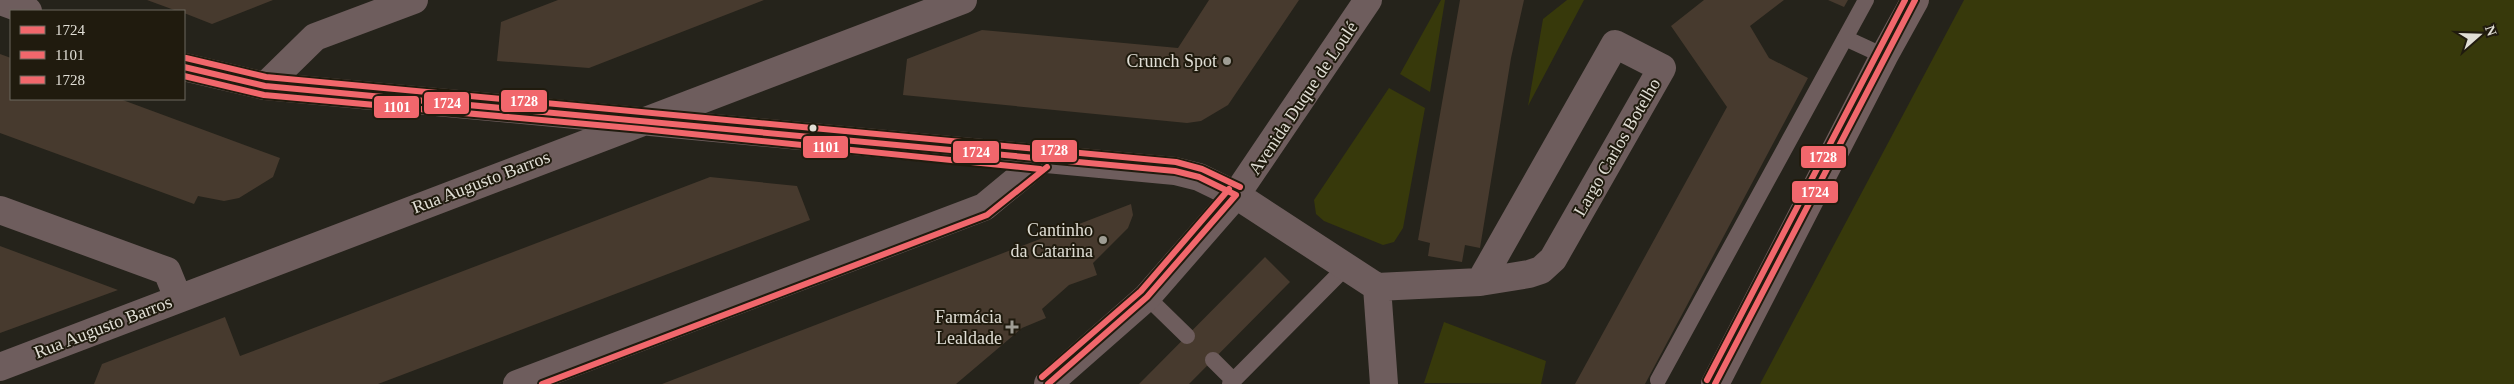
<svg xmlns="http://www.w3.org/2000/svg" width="2514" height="384" viewBox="0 0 2514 384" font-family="Georgia,serif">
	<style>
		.green { fill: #37390b }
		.building { fill: #473a2e }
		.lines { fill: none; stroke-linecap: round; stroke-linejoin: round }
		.lane { stroke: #6e5d5d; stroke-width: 16 }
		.street { stroke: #6e5d5d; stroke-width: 28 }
		.secondary { stroke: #715e5e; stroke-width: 28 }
		.bus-1-casing { stroke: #201b0e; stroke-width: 10 }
		.bus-2-casing { stroke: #201b0e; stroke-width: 10 }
		.bus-3-casing { stroke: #201b0e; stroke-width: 10 }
		.bus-1 { stroke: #f1676c; stroke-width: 6 }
		.bus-2 { stroke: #f1676c; stroke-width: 6 }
		.bus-3 { stroke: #f1676c; stroke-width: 6 }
		.poi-dot { fill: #9f9d94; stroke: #201b0e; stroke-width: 2 }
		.bus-dot { fill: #e0ded5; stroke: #201b0e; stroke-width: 2 }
		.labels { text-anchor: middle; stroke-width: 4; stroke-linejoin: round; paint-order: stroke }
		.poi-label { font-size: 18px; fill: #e0ded5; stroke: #201b0e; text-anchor: end }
		.street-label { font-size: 18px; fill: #e0ded5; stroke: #201b0e }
		.line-badge { stroke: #201b0e; stroke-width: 2 }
		.badge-label { font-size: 14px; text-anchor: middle; font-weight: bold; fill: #fff }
	</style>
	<rect width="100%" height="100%" fill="#25231b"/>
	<path class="green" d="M1441,0H1445L1430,92L1400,74Z
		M1567,0H1584L1528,106L1543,19Z
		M1964,0H2514V384H1760Z
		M1389,88L1425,108L1403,228L1394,242L1383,245L1324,221L1316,214L1314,200Z
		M1444,322L1546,361L1541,384L1424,383Z"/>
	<path class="building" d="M147,0H273L212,24L184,13V11H177Z
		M558,0H764L589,68L497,61L501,22Z
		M1209,0H1299L1228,105L1201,121L1187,123L903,95L907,59L982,30L1178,48Z
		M1460,0H1524L1511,58L1480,248L1465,245L1462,262L1428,256L1430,243L1418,240Z
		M1704,0H1784L1750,26L1769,58L1808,78L1645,384H1575L1727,107L1671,26Z
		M1828,0H1848L1844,7Z
		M0,54L11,58V99H120L280,158L273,177L239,198L224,201L198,196L194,204L0,133Z
		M710,177L797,186L810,220L378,384H94L102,364L225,317L240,356Z
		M1131,204L1133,215L1128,228L1093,263L1097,275L1069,285L1042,309L1046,318L1022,328L956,384H662Z
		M0,246L118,290L0,333Z
		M1265,257L1290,282L1189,384H1139Z"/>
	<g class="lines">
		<path class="lane" d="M1845,38L1884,56
			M1147,297L1187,336
			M1213,360L1233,380
			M1658,380L1866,0
			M1230,384L1346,267"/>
		<path class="street" d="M0,1L28,11
			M184,67L265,86L1175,171L1199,177L1236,195L1377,287L1384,384
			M265,86L315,37L414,0
			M0,210L167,271L178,298
			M1377,287L1480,282L1615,44L1662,68L1553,259L1541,270L1529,274L1480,282
			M0,367L963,0
			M517,384L984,207L1041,160
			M1048,384L1147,297L1236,195L1368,0"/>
		<path class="secondary" d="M1715,384L1884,56L1915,0"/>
		<g class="bus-1-casing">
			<path id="bus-1" d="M184,67L265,86L1175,171L1199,177L1236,195
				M1048,384L1147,297L1236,195
				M1715,384L1915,0"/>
		</g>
		<g class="bus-2-casing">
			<path id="bus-2" d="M184,76L264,95L642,129L1040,169
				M542,384L987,215L1047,167"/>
		</g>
		<g class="bus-3-casing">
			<path id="bus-3" d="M186,58L266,77L1176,162L1202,169L1240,187
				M1042,377L1141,291L1229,189
				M1707,380L1905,0"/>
		</g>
		<use href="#bus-1" class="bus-1"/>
		<use href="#bus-2" class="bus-2"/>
		<use href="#bus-3" class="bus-3"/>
	</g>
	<g class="poi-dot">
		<circle cx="1227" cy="61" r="5"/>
		<circle cx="1103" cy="240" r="5"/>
		<path d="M1009.5 319.5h5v5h5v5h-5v5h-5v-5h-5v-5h5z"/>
	</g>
	<circle class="bus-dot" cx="813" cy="128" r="4.5"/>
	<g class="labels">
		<g class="poi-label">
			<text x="1217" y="67">Crunch Spot</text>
			<text x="1093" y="236">Cantinho<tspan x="1093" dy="21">da Catarina</tspan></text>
			<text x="1002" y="323">Farmácia<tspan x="1002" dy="21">Lealdade</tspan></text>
		</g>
		<g class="street-label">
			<text transform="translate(1303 98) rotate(-56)" y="6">Avenida Duque de Loulé</text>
			<text transform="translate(1617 147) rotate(-60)" y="6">Largo Carlos Botelho</text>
			<text transform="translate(481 182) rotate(-21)" y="6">Rua Augusto Barros</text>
			<text transform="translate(103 327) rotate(-21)" y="6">Rua Augusto Barros</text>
		</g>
	</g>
	<g class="line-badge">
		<rect x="500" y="89" width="48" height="24" rx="5" fill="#f1676c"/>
		<rect x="423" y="91" width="47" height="24" rx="5" fill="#f1676c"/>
		<rect x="373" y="95" width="47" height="24" rx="5" fill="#f1676c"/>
		<rect x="802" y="135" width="47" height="24" rx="5" fill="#f1676c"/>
		<rect x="1031" y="139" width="47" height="24" rx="5" fill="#f1676c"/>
		<rect x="952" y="140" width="48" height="24" rx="5" fill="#f1676c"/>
		<rect x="1800" y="145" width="47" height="24" rx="5" fill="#f1676c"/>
		<rect x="1791" y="180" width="48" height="24" rx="5" fill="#f1676c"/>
	</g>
	<g class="badge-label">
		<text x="524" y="106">1728</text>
		<text x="447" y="108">1724</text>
		<text x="397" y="112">1101</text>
		<text x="826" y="152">1101</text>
		<text x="1054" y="155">1728</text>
		<text x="976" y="157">1724</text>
		<text x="1823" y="162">1728</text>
		<text x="1815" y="197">1724</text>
	</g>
	<rect x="10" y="10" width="175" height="90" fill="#201b0e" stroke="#6d695e"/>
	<rect x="20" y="26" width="25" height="8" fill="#f1676c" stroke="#6d695e"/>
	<text x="55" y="35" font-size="15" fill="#e0ded5">1724</text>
	<rect x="20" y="51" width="25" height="8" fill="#f1676c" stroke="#6d695e"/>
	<text x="55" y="60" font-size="15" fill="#e0ded5">1101</text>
	<rect x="20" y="76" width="25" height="8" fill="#f1676c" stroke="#6d695e"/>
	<text x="55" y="85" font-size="15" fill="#e0ded5">1728</text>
	<g transform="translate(2479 35) rotate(70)" stroke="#201b0e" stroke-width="4" paint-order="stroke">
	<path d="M0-4L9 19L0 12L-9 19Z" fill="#e0ded5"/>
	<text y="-8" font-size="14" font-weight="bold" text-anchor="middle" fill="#e0ded5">N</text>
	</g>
</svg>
